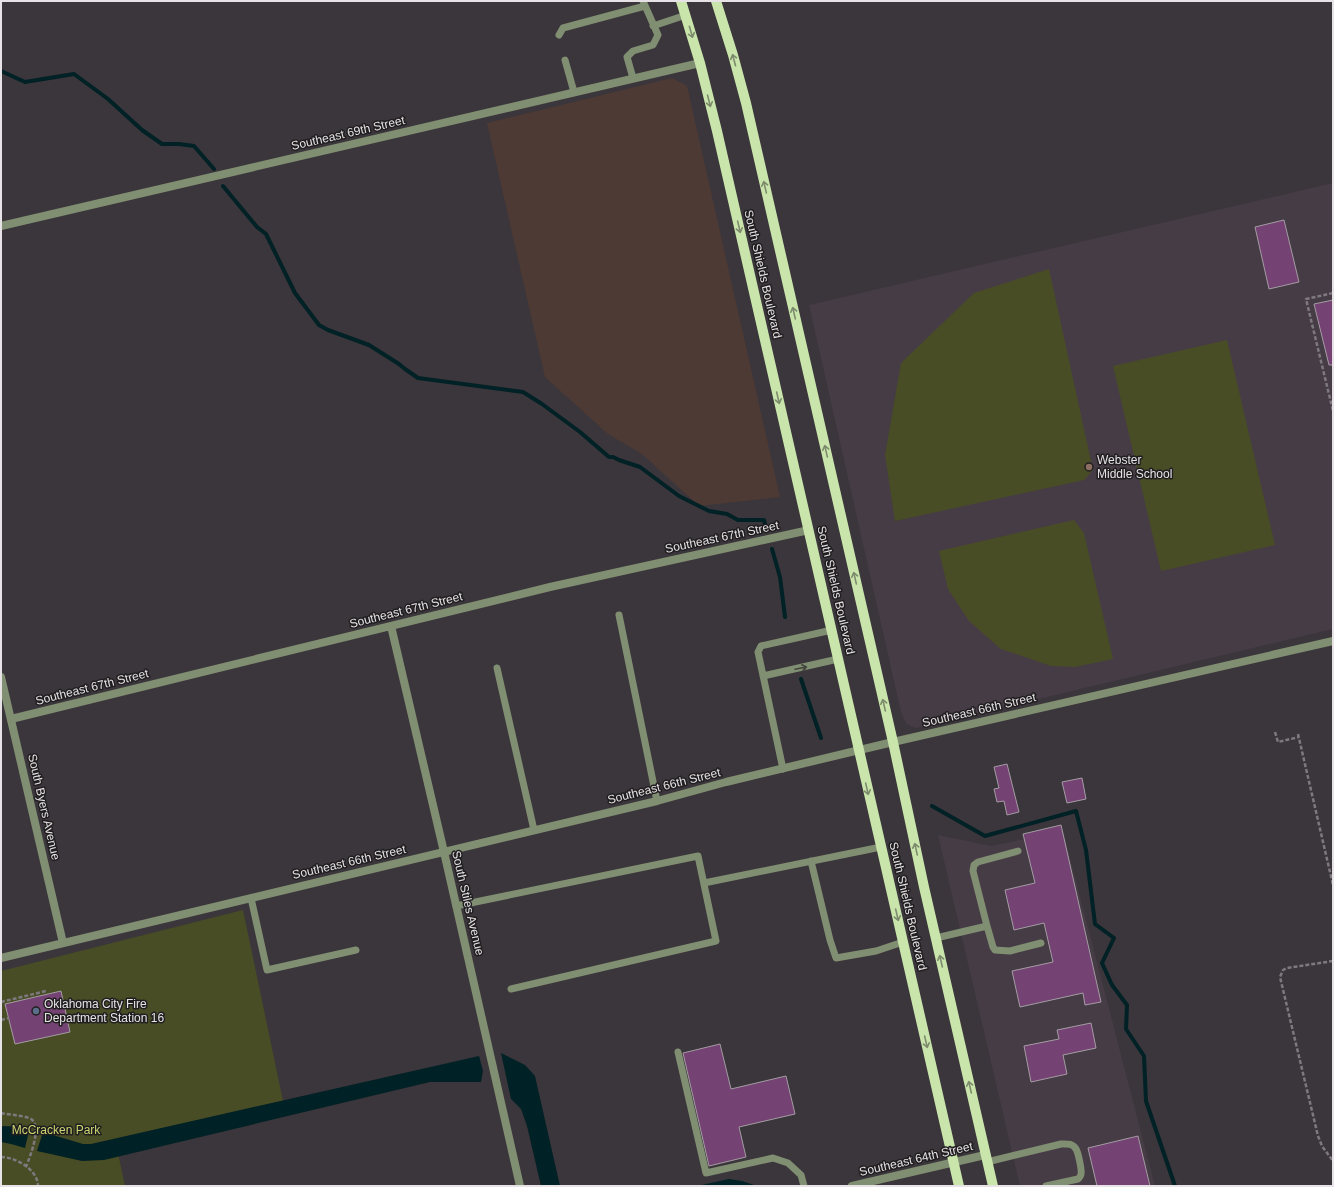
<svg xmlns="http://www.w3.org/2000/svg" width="1334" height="1187" viewBox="0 0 1334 1187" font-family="Arial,sans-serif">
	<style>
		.commercial { fill: #4e3a34 }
		.built { fill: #463c46 }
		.green { fill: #494d25 }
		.water { fill: #002125 }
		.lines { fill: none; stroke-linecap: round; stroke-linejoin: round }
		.stream { stroke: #002125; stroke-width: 4 }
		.building { fill: #754373; stroke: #a39da3 }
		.path { stroke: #7e797e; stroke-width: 2.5; stroke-dasharray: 4 2; stroke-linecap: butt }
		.service { stroke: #808e72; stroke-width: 7 }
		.minor { stroke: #808e72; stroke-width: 8 }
		.tertiary { stroke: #808e72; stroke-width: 8 }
		.primary { stroke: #c9e5ab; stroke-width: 10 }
		.oneway { stroke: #7d8b6c }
		.oneway2 { stroke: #42453d }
		.education-dot { fill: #8d6e63; stroke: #211e20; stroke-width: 1.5 }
		.service-dot { fill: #5c6f8a; stroke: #211e20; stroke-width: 1.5 }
		.labels { text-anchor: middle; stroke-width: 3; stroke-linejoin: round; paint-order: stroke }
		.street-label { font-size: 12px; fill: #e6e2e5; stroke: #211e20 }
		.poi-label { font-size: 12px; fill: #e6e2e5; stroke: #211e20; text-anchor: start }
		.park-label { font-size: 12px; fill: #cbd670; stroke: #211e20 }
	</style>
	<rect width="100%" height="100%" fill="#3b363b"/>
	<path class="commercial" d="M672,78L687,86L780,497L699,506L642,454L608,434L545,377L487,123Z"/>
	<path class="built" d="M1333,183V629L916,728L911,726L906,723L901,712L809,305Z
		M1063,831L1155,1186H1020L938,835L991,846Z"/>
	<path class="green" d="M1049,269L1093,470L1084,480L895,521L885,455L901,363L974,293Z
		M1227,340L1275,545L1161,571L1113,366Z
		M1074,520L1084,533L1113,659L1075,667L1051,666L1001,649L969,621L948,589L939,551Z
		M243,910L283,1101L115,1139L125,1186H1V971Z"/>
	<path class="water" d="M501,1053L525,1065L535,1076L560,1186H541L527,1126L521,1109L511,1099Z
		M479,1056L483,1071L481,1082H430L104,1160L82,1161L37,1151L43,1132L83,1144H91Z
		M1,1126L30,1127L25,1148L11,1144L1,1142Z
		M729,1179L742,1181L757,1186H697Z"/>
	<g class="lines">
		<path class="stream" d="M1,71L25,82L74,74L108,99L142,130L162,144H179L194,146L214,169
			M223,186L257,227L266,234L295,293L319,325L328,330L369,345L399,364L405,369L418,378L523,392L542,404L580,432L609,457H613L619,460L640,467L679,496L709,511L727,514L738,520H764L766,528
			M772,549L780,577L785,617
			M801,679L821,738
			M932,806L985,836L1076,811L1086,850L1095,924L1114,938L1102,963L1112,985L1127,1005L1126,1029L1144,1056L1146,1101L1175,1186"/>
	</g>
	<path class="building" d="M1284,220L1299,282L1269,289L1255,227Z
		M1333,300V365H1329L1314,304Z
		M1007,764L1019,812L1007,815L1004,801L997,802L994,789L999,788L994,767Z
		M1082,778L1086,799L1067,803L1062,782Z
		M1061,825L1101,1002L1085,1005L1083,993L1020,1007L1012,971L1053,962L1044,923L1014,930L1005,890L1035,883L1023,834Z
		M61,991L70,1032L15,1044L5,1004Z
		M1091,1023L1096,1048L1063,1055L1067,1074L1031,1082L1024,1046L1059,1039L1057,1030Z
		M720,1044L731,1089L786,1076L795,1114L739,1127L746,1157L709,1166L683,1053Z
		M1138,1136L1150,1186H1097L1088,1148Z"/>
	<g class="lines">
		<path class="path" d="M1333,293L1306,299L1333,411
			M1275,732L1278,742L1299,737
			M1298,734L1333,885
			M1333,961L1287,968L1283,970L1280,977L1318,1136L1322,1146L1333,1161
			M1,1002L46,991
			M1,1020L9,1018
			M1,1113C10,1115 20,1115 29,1118C44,1123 30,1156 26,1167
			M1,1157C16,1157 38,1170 38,1186"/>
		<path class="service" d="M653,26L686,15
			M559,35L563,28L645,6
			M565,60L574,92
			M633,78L627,57L633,51L653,45L658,35L643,1
			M619,615L657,801
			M497,668L534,830
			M763,676L838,659
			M783,769L758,652L761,646L832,630
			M811,861L830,940L836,958L876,951L903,942
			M704,883L881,847
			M251,898L267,970L356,950
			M456,906L698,856L716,941L511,989
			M987,926L993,947L995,950L1010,951L1041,943
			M936,938L987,926L973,871L974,865L978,862L1018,851
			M678,1052L706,1173L773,1158L788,1163L801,1175L804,1186
			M987,1162L1061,1144C1067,1144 1072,1143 1076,1149C1078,1152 1082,1170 1081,1174C1081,1176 1080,1177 1078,1179L1046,1186"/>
		<path class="minor" d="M1,226L700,63
			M391,626L444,852L520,1186
			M11,719L550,587L809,530
			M852,1186L985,1155"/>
		<path class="tertiary" d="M1,677L63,943
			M1,958L657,801L726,782L893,742L1333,641"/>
		<path class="primary" d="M681,1L700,63L717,131L959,1186
			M716,1L733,55L746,103L893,742L924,887L993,1186"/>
	</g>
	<defs><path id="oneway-shaft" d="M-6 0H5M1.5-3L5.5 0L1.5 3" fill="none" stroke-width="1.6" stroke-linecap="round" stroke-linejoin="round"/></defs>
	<g class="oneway">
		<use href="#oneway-shaft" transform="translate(691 32) rotate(74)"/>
		<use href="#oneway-shaft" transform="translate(734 60) rotate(-105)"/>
		<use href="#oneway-shaft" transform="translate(709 101) rotate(76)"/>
		<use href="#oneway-shaft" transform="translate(765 187) rotate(-103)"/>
		<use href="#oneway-shaft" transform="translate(739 227) rotate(77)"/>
		<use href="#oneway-shaft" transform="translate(794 313) rotate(-103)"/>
		<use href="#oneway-shaft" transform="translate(778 398) rotate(77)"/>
		<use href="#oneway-shaft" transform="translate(826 451) rotate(-103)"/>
		<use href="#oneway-shaft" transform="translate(855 578) rotate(-103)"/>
		<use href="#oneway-shaft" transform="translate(884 705) rotate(-103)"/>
		<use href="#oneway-shaft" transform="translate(867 789) rotate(77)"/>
		<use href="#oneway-shaft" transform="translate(916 849) rotate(-102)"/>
		<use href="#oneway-shaft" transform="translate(897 915) rotate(77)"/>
		<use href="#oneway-shaft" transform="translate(941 961) rotate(-103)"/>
		<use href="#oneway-shaft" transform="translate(926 1042) rotate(77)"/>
		<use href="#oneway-shaft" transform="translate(970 1087) rotate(-103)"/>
	</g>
	<use class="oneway2" href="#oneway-shaft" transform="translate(801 668) rotate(-12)"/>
	<circle class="education-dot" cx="1089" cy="467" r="4"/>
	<circle class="service-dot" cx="36" cy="1011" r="4"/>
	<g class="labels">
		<g class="street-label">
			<text transform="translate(348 133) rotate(-13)" y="4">Southeast 69th Street</text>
			<text transform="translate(763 274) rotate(77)" y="4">South Shields Boulevard</text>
			<text transform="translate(722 537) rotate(-12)" y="4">Southeast 67th Street</text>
			<text transform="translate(836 590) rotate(77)" y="4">South Shields Boulevard</text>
			<text transform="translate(406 610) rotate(-14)" y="4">Southeast 67th Street</text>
			<text transform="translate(92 687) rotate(-14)" y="4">Southeast 67th Street</text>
			<text transform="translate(979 710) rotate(-13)" y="4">Southeast 66th Street</text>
			<text transform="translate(664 786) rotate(-14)" y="4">Southeast 66th Street</text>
			<text transform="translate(44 807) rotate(77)" y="4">South Byers Avenue</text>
			<text transform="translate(349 862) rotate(-13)" y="4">Southeast 66th Street</text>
			<text transform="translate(468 903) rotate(77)" y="4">South Stiles Avenue</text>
			<text transform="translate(908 906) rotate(77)" y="4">South Shields Boulevard</text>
			<text transform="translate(916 1159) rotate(-13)" y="4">Southeast 64th Street</text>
		</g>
		<g class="poi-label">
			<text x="1097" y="464">Webster<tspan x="1097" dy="14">Middle School</tspan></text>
			<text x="44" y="1008">Oklahoma City Fire<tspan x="44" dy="14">Department Station 16</tspan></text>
		</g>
		<g class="park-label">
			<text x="56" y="1134">McCracken Park</text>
		</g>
	</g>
	<rect width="1334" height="1187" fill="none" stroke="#e6e2e5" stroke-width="4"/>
</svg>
